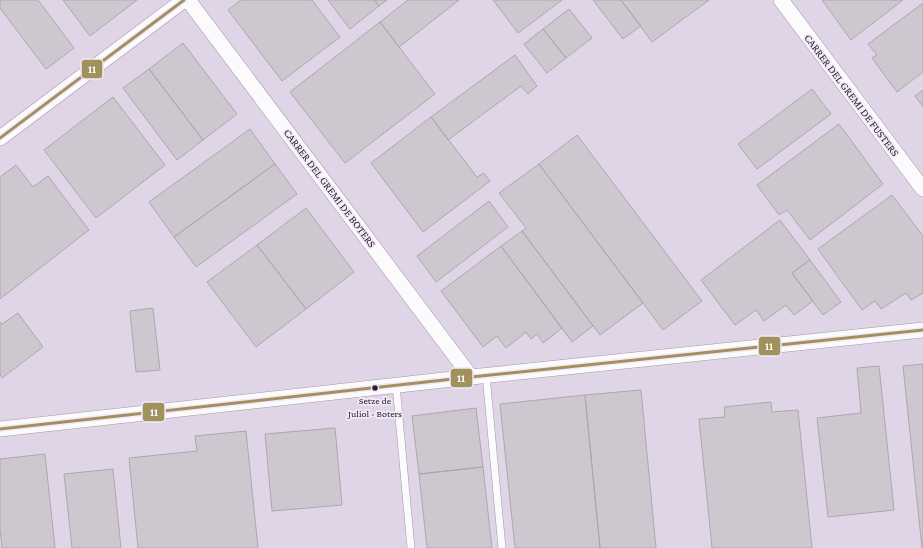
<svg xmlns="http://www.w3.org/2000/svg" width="923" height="548" viewBox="0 0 923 548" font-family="'Crimson Pro',serif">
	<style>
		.built { fill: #e0d5e6 }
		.building { fill: #cdc8cf; stroke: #aca7ae }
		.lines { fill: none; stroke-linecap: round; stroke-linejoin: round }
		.lane-casing { stroke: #9e9aa0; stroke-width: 8 }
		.street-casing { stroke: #9e9aa0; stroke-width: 16 }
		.lane { stroke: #fbfafc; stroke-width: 7 }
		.street { stroke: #fbfafc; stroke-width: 15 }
		.bus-1-casing { stroke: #f4e9fa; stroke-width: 6 }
		.bus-1 { stroke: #a1925d; stroke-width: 3 }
		.bus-dot { fill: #262228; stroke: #f4e9fa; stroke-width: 1.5 }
		.labels { text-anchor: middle; stroke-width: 3.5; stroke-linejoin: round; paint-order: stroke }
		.bus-label { font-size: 10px; fill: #262228; stroke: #f4e9fa }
		.street-label { font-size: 11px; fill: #262228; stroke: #f4e9fa }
		.line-badge { stroke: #f4e9fa; stroke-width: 1.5 }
		.badge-label { font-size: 11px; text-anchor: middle; font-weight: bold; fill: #fff }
	</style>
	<rect width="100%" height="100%" fill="#e6e0e9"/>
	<path class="built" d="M0,0H923V548H0Z"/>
	<path class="building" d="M0,0H38L74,48L46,69L0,8Z
		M63,0H137L90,36Z
		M241,0H312L340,37L282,81L228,10Z
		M328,0H374L379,6L350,29Z
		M374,0H387L379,6Z
		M408,0H459L399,47L380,22Z
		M493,0H562L518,33Z
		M593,0H621L641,26L623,39Z
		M621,0H709L652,42Z
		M822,0H903L851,40Z
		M923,3V72L897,92L872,58L877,55L868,44Z
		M569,9L592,38L566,58L543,29Z
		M380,22L435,94L345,163L290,92Z
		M543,29L566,58L547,73L524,44Z
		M183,43L237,114L203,140L149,69Z
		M515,55L537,86L528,94L521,86L448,140L431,117Z
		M149,69L203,140L177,160L123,88Z
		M812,89L831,114L757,169L738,144Z
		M923,90V107L915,96Z
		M113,97L165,165L96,218L44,150Z
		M431,117L477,177L484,173L490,181L423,232L371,163Z
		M839,124L883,184L810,240L787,210L779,215L757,185Z
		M250,129L275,164L174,237L149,202Z
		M577,135L702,301L663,330L539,164Z
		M275,164L297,194L196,267L174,237Z
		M539,164L643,303L600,335L522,231L526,228L499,193Z
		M16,165L33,187L48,176L89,230L0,299V177Z
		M892,195L923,236V293L911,300L906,293L881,309L875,301L862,310L818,249Z
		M489,201L508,227L436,282L417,256Z
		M306,208L354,272L306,309L257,245Z
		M780,220L810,260L792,273L813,301L794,315L786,305L764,321L756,310L735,325L701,280Z
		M522,231L593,326L572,342L501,246Z
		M257,245L306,309L256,347L207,282Z
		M501,246L562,328L543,343L537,334L531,339L526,332L506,348L497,336L483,347L441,291Z
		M810,260L841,302L823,315L792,273Z
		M153,308L160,370L136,372L130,311Z
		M18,313L43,347L2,378L0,374V322L2,324Z
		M923,364V548H922L903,366Z
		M879,366L894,510L828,517L817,418L861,413L857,368Z
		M641,390L656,548H600L585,395Z
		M585,395L600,548H515L500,404Z
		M771,402L772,412L798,410L812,548H712L699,419L725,417L724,407Z
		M476,408L483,467L419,474L412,416Z
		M335,428L342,505L272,511L265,434Z
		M246,431L258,548H138L129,458L197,451L195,436Z
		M45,454L55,548H2L0,529V459Z
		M483,467L492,548H427L419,474Z
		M113,469L121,548H72L64,474Z"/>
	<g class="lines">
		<g class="lane-casing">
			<path id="lane" d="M486,375L502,548
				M396,385L411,548"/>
		</g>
		<g class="street-casing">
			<path id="street" d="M188,0L471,377
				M781,0L923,189
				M0,138L184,0
				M0,429L471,377L923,330"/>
		</g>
		<use href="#lane" class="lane"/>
		<use href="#street" class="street"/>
		<g class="bus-1-casing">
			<path id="bus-1" d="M0,138L184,0
				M0,429L471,377L923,330"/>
		</g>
		<use href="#bus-1" class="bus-1"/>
	</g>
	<circle class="bus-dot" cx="375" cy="388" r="3.5"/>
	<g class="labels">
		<g class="bus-label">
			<text x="375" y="404">Setze de<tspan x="375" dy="13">Juliol - Boters</tspan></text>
		</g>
		<g class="street-label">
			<text transform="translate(852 95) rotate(53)" y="4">CARRER DEL GREMI DE FUSTERS</text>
			<text transform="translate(330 188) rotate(53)" y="4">CARRER DEL GREMI DE BOTERS</text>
		</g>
	</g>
	<g class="line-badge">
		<rect x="81" y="59" width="22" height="20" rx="4" fill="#a1925d"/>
		<rect x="758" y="336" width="23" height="20" rx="4" fill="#a1925d"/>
		<rect x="450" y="368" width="23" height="20" rx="4" fill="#a1925d"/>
		<rect x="142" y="402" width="23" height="20" rx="4" fill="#a1925d"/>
	</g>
	<g class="badge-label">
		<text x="92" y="73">11</text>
		<text x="769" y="350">11</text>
		<text x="461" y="382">11</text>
		<text x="154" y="416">11</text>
	</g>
</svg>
